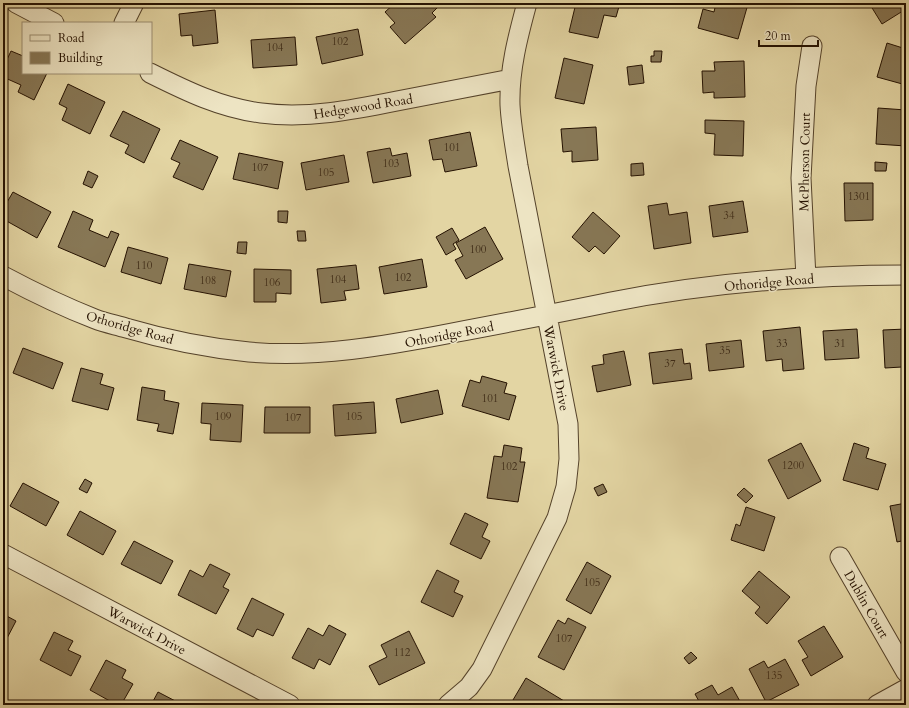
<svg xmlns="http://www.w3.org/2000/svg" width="909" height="708" viewBox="0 0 909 708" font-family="Cardo,serif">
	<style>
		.building { fill: #877755; stroke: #241101 }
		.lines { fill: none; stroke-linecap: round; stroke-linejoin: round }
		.minor-casing { stroke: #54422a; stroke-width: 21 }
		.minor { stroke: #ede4c3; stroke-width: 19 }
		.labels { text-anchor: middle; stroke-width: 3; stroke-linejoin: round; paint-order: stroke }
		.number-label { font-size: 11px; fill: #3d2a16 }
		.street-label { font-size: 13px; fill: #241101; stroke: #ede4c3 }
	</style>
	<rect width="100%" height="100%" fill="#e3d5a3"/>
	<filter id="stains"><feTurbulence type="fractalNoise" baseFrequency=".005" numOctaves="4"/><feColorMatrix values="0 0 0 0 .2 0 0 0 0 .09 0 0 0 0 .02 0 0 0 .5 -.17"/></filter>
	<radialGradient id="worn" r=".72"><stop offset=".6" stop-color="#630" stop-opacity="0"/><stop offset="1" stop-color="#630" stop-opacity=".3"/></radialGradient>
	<path class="building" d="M395,3H422L423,4L434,3L438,7L432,13L436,17L405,44L390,27L395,23L385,12Z
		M576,3H620L616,17L604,15L598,38L569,32Z
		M716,3H743L748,4L738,39L698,28L703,9L714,12Z
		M869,3H906V9L882,24Z
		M215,10L218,43L193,46L192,35L181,36L179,14Z
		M358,29L363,55L322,64L316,37Z
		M295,37L297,65L253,68L251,40Z
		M887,43L906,49V85L877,77Z
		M11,51L23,56V73H47L34,100L18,92L21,85L3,77V68Z
		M654,51H662L661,62H651V56H654Z
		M564,58L593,65L584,104L555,98Z
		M744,61L745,97L714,98V92L703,93L702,71H715L714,62Z
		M642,65L644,83L629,85L627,67Z
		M68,84L105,102L90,134L62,120L67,108L59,104Z
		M878,108L906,110V146L876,144Z
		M123,111L160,129L144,163L125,153L129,145L110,136Z
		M705,120L744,121L743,156L714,155L715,134L705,133Z
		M596,127L598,160L572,162V151L563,152L561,129Z
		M470,132L477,166L445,172L442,159L433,160L429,140Z
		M180,140L218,157L203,190L173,177L180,163L171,159Z
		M390,148L392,156L407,153L411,176L373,183L367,152Z
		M239,153L283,162L278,189L233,179Z
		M344,155L349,182L306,190L301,163Z
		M875,162L887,163L886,171H875Z
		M643,163L644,175L631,176V164Z
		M88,171L98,176L92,188L83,184Z
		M904,182H906V211H904Z
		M844,183H873V220L845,221Z
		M13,192L51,212L37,238L3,219V209Z
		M743,201L748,232L713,237L709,206Z
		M667,203L669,215L687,212L691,243L654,249L648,206Z
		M73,211L93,220L89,230L108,238L111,231L119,234L105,267L58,247Z
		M278,211H288L287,223L278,222Z
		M593,212L620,236L604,254L595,246L589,252L572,237Z
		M485,227L503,259L466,279L455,260L463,256L456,243Z
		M452,228L459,240L453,244L456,249L446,255L436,237Z
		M297,231H305L306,241H298Z
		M238,242H247L246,254L237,253Z
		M128,247L168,258L161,284L121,272Z
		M422,259L427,287L384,294L379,267Z
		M189,264L231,271L226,297L184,289Z
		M356,265L359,289L344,291L346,300L321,303L317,269Z
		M254,269L291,270V294L276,293V302H254Z
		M800,327L804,369L783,371L782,359L766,361L763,331Z
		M857,329L859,358L825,360L823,331Z
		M906,329V357H902V367L885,368L883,330Z
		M741,340L744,367L709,371L706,344Z
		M23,348L63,363L53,389L13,373Z
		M682,349L684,364L690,363L692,379L653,384L649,353Z
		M624,351L631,385L597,392L592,366L604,364L603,355Z
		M81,368L103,374L100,384L114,388L108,410L72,401Z
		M482,376L507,383L504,393L516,396L509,420L462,406L470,380L480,383Z
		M142,387L165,391L164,400L179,403L173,434L157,431L159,424L137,420Z
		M438,390L443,414L401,423L396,399Z
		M374,402L376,433L335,436L333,405Z
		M202,403L243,405L241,442L210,440L211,424L201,423Z
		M265,407H310V433H264Z
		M801,443L821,481L788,499L768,460Z
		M854,443L869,448L866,458L886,464L878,490L843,480Z
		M504,445L522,448L520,462H525L518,502L487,498L494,456L502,457Z
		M85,479L92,483L87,493L79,489Z
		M23,483L59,502L46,526L10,506Z
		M603,484L607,492L598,496L594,488Z
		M744,488L753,496L746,503L737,495Z
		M906,503V540L897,542L890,506Z
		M746,507L775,517L764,551L731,540L736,524L740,526Z
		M80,511L116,531L103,555L67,535Z
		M465,513L488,524L482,537L490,541L481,559L450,544Z
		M134,541L173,561L161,584L121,564Z
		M587,562L611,576L591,614L566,600Z
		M210,564L230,574L223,587L229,590L216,614L178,595L190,570L203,577Z
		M437,570L459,581L454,592L463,596L453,617L421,602Z
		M759,571L790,597L767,624L755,613L760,607L742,591Z
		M252,598L284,614L273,636L257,629L253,637L237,629Z
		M3,614L16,621L5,642L3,641Z
		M568,618L586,627L564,670L538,657L558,620L565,624Z
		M329,625L346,634L330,665L319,659L314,669L292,658L308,628L323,636Z
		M824,626L843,657L811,676L802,660L808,657L798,641Z
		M409,631L425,663L379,685L369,666L387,657L381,645Z
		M54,632L73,641L68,650L81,656L71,676L40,660Z
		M691,652L697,658L689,664L684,658Z
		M785,659L799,685L766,702L749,669L764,661L768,668Z
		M106,660L126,670L122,678L133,684L121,705H117L90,690Z
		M526,678L569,704L568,705H510Z
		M712,685L718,695L732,687L742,705H701L695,694Z
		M158,692L183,705H151Z"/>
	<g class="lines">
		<g class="minor-casing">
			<path id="minor" d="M16,3L54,23
				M124,23L134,3
				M150,73C186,91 221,108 261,113C307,119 352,110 397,101C435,94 473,86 511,79
				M3,276C33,292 64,307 95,319C105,323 116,325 126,328C167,340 207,348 249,352C317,358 385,346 452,333C505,323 558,313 611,302C708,283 807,275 906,275
				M806,278L801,178L806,86L812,46
				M3,554L290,705
				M840,557L906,672
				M448,705L469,687L482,669L557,518L566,487L569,459L568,424L518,166C515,146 511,125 510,105C509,70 518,36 527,3
				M877,705L906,689"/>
		</g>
		<use href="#minor" class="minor"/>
	</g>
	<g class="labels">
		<g class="number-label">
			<text x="340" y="45">102</text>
			<text x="275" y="51">104</text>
			<text x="452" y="151">101</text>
			<text x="391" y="167">103</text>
			<text x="260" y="171">107</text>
			<text x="326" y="176">105</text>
			<text x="859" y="200">1301</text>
			<text x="729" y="219">34</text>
			<text x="478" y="253">100</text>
			<text x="144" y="269">110</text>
			<text x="403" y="281">102</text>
			<text x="338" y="283">104</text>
			<text x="208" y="284">108</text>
			<text x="272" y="286">106</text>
			<text x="782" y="347">33</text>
			<text x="840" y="347">31</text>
			<text x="725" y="354">35</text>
			<text x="670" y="367">37</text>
			<text x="490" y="402">101</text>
			<text x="223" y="420">109</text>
			<text x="354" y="420">105</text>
			<text x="293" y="421">107</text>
			<text x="793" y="469">1200</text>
			<text x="509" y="470">102</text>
			<text x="592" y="586">105</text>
			<text x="564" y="642">107</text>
			<text x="402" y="656">112</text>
			<text x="774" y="679">135</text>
		</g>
		<g class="street-label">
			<text transform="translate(363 106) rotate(-9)" y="5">Hedgewood Road</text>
			<text transform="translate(804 162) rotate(-89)" y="5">McPherson Court</text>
			<text transform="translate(769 282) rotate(-5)" y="5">Othoridge Road</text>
			<text transform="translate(130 327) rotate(16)" y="5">Othoridge Road</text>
			<text transform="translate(449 334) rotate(-11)" y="5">Othoridge Road</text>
			<text transform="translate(557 368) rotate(79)" y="5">Warwick Drive</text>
			<text transform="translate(867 604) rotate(60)" y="5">Dublin Court</text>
			<text transform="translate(147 630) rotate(28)" y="5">Warwick Drive</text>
		</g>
	</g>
	<rect width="909" height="708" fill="none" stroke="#e3d5a3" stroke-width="16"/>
	<rect x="4" y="4" width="901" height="700" fill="none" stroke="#241101" stroke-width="2"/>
	<rect x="8" y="8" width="893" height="692" fill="none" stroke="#241101"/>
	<rect x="22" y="22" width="130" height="52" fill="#ede4c3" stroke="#9d9075"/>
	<rect x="30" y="35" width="20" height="6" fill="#ede4c3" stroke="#9d9075"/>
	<text x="58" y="42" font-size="12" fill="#241101">Road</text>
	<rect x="30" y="52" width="20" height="12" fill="#877755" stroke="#9d9075"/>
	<text x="58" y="62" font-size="12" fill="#241101">Building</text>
	<path d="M759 40v6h59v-6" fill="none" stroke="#241101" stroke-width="2"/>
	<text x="765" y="40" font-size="12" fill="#241101" stroke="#ede4c3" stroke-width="3" paint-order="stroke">20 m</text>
	<rect width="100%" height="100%" filter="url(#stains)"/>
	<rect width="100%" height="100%" fill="url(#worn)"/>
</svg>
